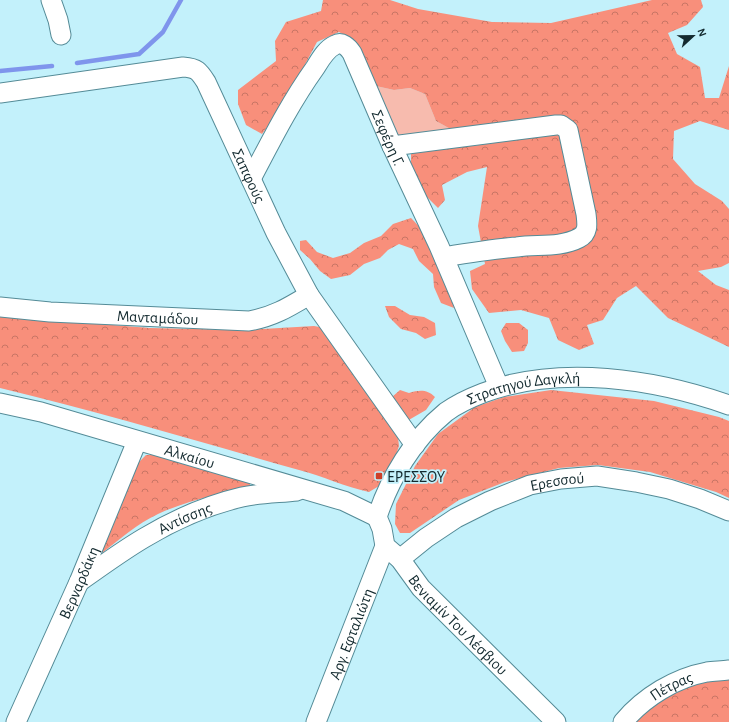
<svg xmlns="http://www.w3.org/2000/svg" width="729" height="722" viewBox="0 0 729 722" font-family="'Alegreya Sans',sans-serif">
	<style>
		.green { fill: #f7bbae }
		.forest { fill: url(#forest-crowns) }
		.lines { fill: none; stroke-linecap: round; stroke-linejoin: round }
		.stream { stroke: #7f95ec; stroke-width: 4.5 }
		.minor-casing { stroke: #548b97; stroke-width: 21 }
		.minor { stroke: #fff; stroke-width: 19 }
		.poi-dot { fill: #cc4029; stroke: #c3f1fb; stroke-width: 1.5 }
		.labels { text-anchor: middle; stroke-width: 3.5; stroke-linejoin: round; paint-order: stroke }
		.street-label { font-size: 16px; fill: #132a2f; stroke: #c3f1fb }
		.poi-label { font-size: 16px; fill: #132a2f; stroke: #c3f1fb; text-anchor: start }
	</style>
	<defs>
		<pattern id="forest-crowns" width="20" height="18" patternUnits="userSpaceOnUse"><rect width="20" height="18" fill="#f88f7b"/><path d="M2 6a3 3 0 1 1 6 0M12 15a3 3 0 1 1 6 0" fill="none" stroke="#c87565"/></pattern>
	</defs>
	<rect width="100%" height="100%" fill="#c3f1fb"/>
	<path class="green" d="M376,86L394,90L410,88L425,94L436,121L456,132L399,140Z"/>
	<path class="forest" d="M323,0H390L418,9L492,22L551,23L652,0H701L703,7L687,25L668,33L677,54L700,67L705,98H719L729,66V130L700,121L674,131L673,159L695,184L722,201L729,209V263L721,267L698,271L716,285L729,290V347L668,318L636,286L617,298L603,320L587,325L594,344L579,350L558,340L549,318L521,310L489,313L472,289L470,271L485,264L478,226L487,167L467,172L442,185L445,200L438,208L421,191L411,170V153L447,145L472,146L493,143L490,127L456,132L436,121L425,94L410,88L394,90L376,86L354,41L339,32L317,42L283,106L262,134L246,125L238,104V90L276,61L275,41L286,22L321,11Z
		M411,218C431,236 449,282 454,308L441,303L434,287L433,274L419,261L413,249L399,244L388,250L380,258L364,264L350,275L331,279L320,271L310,259L300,250V241L306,240L317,252L333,258L350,253L364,243L381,236L393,224Z
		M385,306H395L410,315L424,317L435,323L436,335L425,339L416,333L401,329L389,317Z
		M0,316L150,328L243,330L314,326L325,328L397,429L399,446L391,469L384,483L369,492C345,487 323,476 299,470C200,442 101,412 0,388Z
		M506,323H519L528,330V343L524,351L512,352L505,341L501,331Z
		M400,390L409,393C419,390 427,389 435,397L426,410L407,421L392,397Z
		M551,390L654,401L719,417L729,421V498L716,492L650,472L598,465L559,468L505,482L459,500L410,533H400L395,524L396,504L415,466L438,434L475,407L504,397Z
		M146,455H158L250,481V487C237,492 224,492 211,496C193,501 175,506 158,514C137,524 120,539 102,553L96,551L137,464Z
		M729,678V722H631C645,711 661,697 678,691C694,684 712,681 729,678Z"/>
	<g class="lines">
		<path class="stream" d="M77,63L139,54L163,32L181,0
			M0,71L52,66"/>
		<g class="minor-casing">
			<g id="minor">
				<path d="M51,0L58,20L61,35"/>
				<path id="s1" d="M0,93L183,67C197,68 199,71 206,82L276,233L309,295L415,445"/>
				<path d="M392,146L556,125H561L568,130L586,214C587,223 589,233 579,238C560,248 537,244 517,247C493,249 468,253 444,257"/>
				<path id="s2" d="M251,179C271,141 290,103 315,68C320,60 326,49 335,45C342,41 348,47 352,53L392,146L439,246L499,387"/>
				<path id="s3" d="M0,307L50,312L249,321C273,317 289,307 309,295"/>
				<path id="s4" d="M0,403L41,412L344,501L377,517"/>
				<path id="s5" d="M377,517C390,478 413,439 446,412C457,404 470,398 483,393C559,364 655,379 729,405"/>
				<path id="s6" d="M377,517L382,529L385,546L400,559L421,588L556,722"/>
				<path id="s7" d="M400,559L426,538L456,518L490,501L530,485L561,479L597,476L636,482L669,489L700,499L729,511"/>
				<path id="s8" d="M79,582C100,567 122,551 144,538C174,520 208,505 242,497C260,493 279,493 297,491"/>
				<path id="s9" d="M16,722L79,582L137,441"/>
				<path id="s10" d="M316,722L385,546"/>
				<path id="s11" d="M623,722C644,697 675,678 707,672C714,671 722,671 729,670"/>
			</g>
		</g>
		<use href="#minor" class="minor"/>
	</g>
	<rect class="poi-dot" x="375" y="472" width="8" height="8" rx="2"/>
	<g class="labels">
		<g class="street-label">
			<text dy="6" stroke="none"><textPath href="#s2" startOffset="272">Σεφέρη Γ.</textPath></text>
			<text dy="6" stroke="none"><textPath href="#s1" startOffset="317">Σαπφούς</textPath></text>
			<text dy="6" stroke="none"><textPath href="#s3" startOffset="158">Μανταμάδου</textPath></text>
			<text dy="6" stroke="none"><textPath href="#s5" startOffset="210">Στρατηγού Δαγκλή</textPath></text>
			<text dy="6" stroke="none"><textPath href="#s4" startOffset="197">Αλκαίου</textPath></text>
			<text dy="6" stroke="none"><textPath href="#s7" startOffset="178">Ερεσσού</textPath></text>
			<text dy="6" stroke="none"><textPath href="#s8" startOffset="124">Αντίσσης</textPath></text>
			<text dy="6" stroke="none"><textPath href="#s9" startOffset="153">Βερναρδάκη</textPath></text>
			<text dy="6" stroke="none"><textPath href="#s6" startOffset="138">Βενιαμίν Του Λέσβιου</textPath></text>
			<text dy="6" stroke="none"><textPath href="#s10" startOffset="95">Αργ. Εφταλιώτη</textPath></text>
			<text dy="6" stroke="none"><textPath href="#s11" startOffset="61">Πέτρας</textPath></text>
		</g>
		<g class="poi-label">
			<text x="387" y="482">ΕΡΕΣΣΟΥ</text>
		</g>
	</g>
	<g transform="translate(693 36) rotate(68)" stroke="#c3f1fb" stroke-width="3" paint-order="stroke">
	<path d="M0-3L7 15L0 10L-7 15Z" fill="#132a2f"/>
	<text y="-6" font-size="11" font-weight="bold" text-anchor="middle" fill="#132a2f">N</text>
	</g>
</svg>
